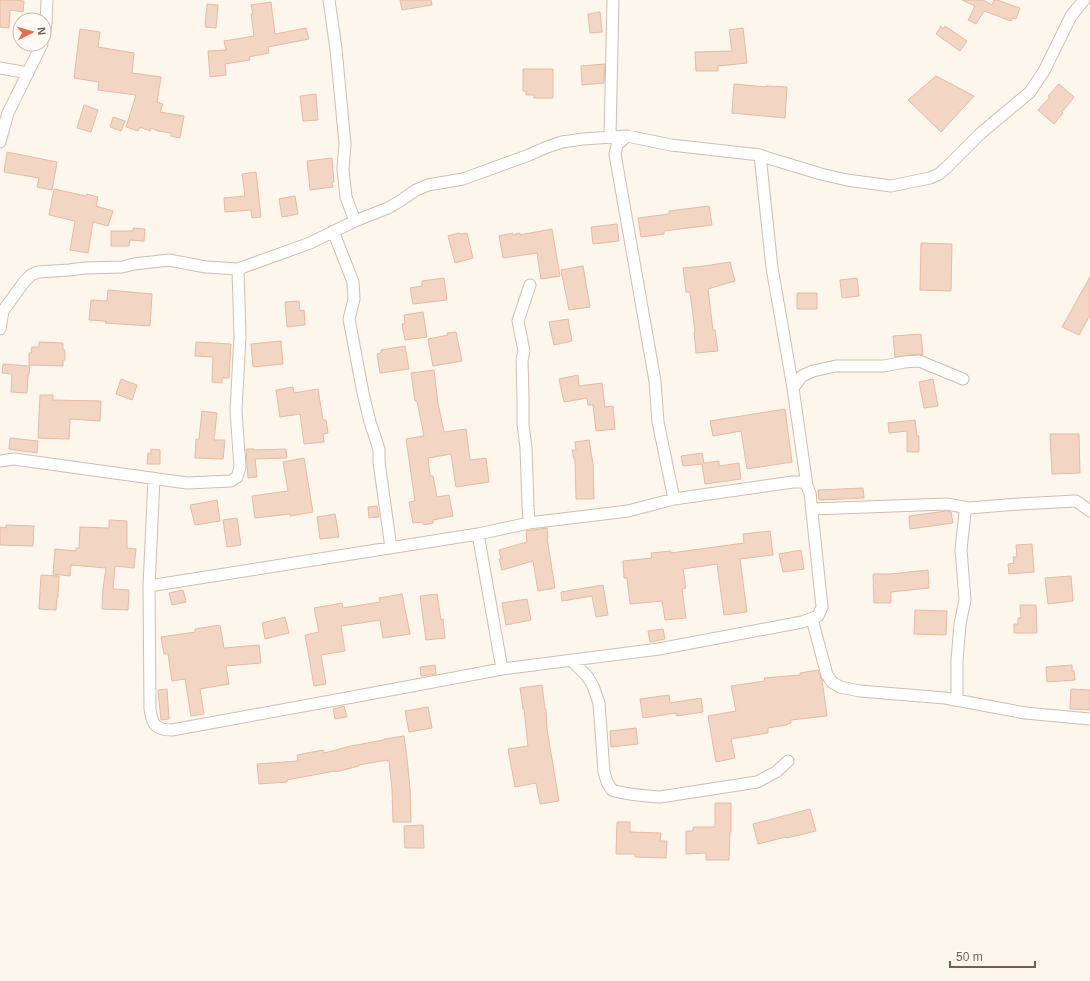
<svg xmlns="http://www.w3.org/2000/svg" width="1090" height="981" viewBox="0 0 1090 981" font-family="Helvetica,sans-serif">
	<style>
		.building { fill: #f3d5c3; stroke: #e6bba3 }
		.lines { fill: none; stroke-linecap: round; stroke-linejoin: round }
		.minor-casing { stroke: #d1beb0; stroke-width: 13 }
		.minor { stroke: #fff; stroke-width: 11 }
	</style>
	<rect width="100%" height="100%" fill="#fdf6ec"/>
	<path class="building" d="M0,0H14L24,1L23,12L10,10L9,28L0,27Z
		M400,0H431L432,5L402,10Z
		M962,0H983L992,5L994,0H997L1020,8L1016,19L1012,18L1011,21L984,11L976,24L968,20L975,6Z
		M271,2L275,34L306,28L309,39L268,47L269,53L249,57L250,60L225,64L226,75L210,77L208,51L226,50L224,41L254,36L251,14H253L251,5Z
		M207,4L218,5L216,28L205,27Z
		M600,12L602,32L590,33L588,14Z
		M941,26L943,29L945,26L967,41L960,51L936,34Z
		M743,28L747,63L718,66V71H696L695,52L732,51L729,30Z
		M80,29L100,32L98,47L134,53L132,73L161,77L157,102L163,104L160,112L184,116L180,138L171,136V133L158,131L151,128L150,131L140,127L138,131L126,127L136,95L98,90L99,82L74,78Z
		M605,64L604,83L582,85L581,66Z
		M523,69H553V98H534V95H526V91H523Z
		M936,76L974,96L941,132L908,100Z
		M734,84L766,87V86L787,87L785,118L732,113Z
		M1059,84L1074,97L1062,112L1063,113L1054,124L1038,110L1050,97L1048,96Z
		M316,94L318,120L303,121L300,96Z
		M84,105L98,110L91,132L77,128Z
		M113,117L125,121L121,131L110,127Z
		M7,152L57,162L52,190L37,187L39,178L4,172Z
		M332,158L334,182L332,183L333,187L310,190L307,161Z
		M256,172L261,217L252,218L251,210L225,212L224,198L245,196L242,174Z
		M54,189L86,196L87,194L98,197L96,206L113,211L108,226L93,222L88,253L70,250L75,221L49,215Z
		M295,196L298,214L282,217L279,199Z
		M709,206L712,225L664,231V234L641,237L638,218L669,214V211Z
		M617,224L619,241L593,244L591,227Z
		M133,228L145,229L144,241L130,240L129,246H111V231H133Z
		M552,229L560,276L541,279L537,253L503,258L499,236L513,233V235L520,233V235Z
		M459,233L460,234L467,233L473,258L455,263L448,236Z
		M921,243L952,244L951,291L920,290Z
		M730,262L735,281L708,289L713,330H715L718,351L696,353L694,332H695L690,292H686L683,268L704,266Z
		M583,266L590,307L569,310L561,270Z
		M1090,277V315L1079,335L1062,327Z
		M444,278L447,300L413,304L410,288L422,286V281Z
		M857,278L859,296L842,298L840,280Z
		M108,290L152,294L150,326L105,323L106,321L89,320L91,300L107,301Z
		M797,293H817V309H797Z
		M299,301L300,311L304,310L305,325L287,327L285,302Z
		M423,312L427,337L405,340L402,324L405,323L404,315Z
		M568,319L572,341L554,345L549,322Z
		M456,332L462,361L433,366L428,339L448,335L447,333Z
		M921,334L923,355L919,354L895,357L893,336Z
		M281,341L283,364L253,367L251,344Z
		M39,342L63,343V350H65V360H63V366L29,365V353H31L32,347H39Z
		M196,342L231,344L229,378H222V383L212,382L213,357L195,356Z
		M405,346L409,369L380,373L377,354L381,353V350Z
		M3,364L30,366L29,375H28L27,393L11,392L12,374L2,373Z
		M434,370L438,403L444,432L466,429L470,460L486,458L489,482L456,487L451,454L428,458L430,476H433L437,497L449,495L453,516L433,520V523L424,525L422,522L413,523L409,502L415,501L406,439L424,436L417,401H415L411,373Z
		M578,375L579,386L602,383L605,407L613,406L615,429L596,431L593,405H588L587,398L564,402L559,379Z
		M121,379L137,385L132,400L116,394Z
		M933,379L938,406L924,408L919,382Z
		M293,387L294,393L318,389L323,420H326L328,433L323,434L324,442L304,444L300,414L280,417L276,390Z
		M40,395H53V400L101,401L100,421L70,419L69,439L38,438Z
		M785,409L792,462L747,469L741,431L713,436L710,421Z
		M202,411L217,413L214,440H225L223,459L195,458L196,439H199Z
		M915,420L917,436H919V452H907V431L889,433L888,423Z
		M1050,434H1079L1080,473L1052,474Z
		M10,438L38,441L37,453L9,449Z
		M589,440L593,464L594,499H576L575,459H574L572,450H576L575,442Z
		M151,449L160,450V464H147L148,453L151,454Z
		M246,449H254V450L286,449L287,458L255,459L257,477L248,478Z
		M702,453L704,463L719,461V466L739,463L741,479L705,484L702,464L683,466L681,456Z
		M304,458L313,512L290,516V514L255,518L252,496L288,491L283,462Z
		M863,488L864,498L819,500L818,490Z
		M217,500L220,521L195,525L190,505Z
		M377,506L379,517L369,518L368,507Z
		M946,511L951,512L953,523L910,529L909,516Z
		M335,514L339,537L320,539L317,517Z
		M237,518L241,545L227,547L223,520Z
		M109,520L127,521V548L136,549L134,568L115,566L113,589L129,590L128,610L102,609L103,589L106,568L71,565L70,576L53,574L55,549L76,551V548H79L80,527L109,528Z
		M6,525L34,526L33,546L0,545V527L6,528Z
		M547,528L548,538H547L555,588L538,591L533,561L502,570L499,559H501L499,550L527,542L526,531Z
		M770,531L773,555L740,559L747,612L724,615L717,564L683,569L686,588L682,589L686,618L665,620L662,601L630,604L627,578H624L623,561L652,558L651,553L671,551V553L744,543L743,534Z
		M1032,544L1034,572L1009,574L1008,564L1014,563L1013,557H1017L1016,545Z
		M801,550L804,569L783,572L779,554Z
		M928,570L929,588L891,592V603H874L873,574H890Z
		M41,575L59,576L58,597H57L56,610L39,609Z
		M1071,576L1073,601L1048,604L1045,578Z
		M603,585L608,615L596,617L592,596L562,601L561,592Z
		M183,590L186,602L172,605L169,593Z
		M402,594L410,634L383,638L380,620L341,626L345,651L321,655L326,684L314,686L305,635L319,632L314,608L342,603L343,608L380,602L379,598Z
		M437,594L441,620L443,619L445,638L426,640L420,596Z
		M527,599L531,620L506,625L502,603Z
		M1020,605H1036L1037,633H1014V624H1018V618H1021Z
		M915,610L947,611L946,635L914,634Z
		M285,617L289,633L265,639L262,623Z
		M220,625L224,648L259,645L261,663L226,666L229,684L200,689L204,714L191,716L185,679L172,681L168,654H164L161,637L195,632V629Z
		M663,629L665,639L650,642L648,631Z
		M435,665L436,674L421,676L420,667Z
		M1072,665V671H1074L1075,680L1047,682L1046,667Z
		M818,670L822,680L827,716L791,720V723L787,724V725L768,728V733L731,739L735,758L716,762L708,716L736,711L731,686L765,681L764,678L800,675V673Z
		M542,685L545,709H546L547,729L559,801L540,804L536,783L515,787L508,749L528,746L524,709H523L520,688Z
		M167,689L169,719L161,720L158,690Z
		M1071,689L1090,690V710L1070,709Z
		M669,695L670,703L701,698L703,712L677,716L676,713L643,718L640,699Z
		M344,706L347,717L335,719L333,709Z
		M428,707L432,728L409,732L405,711Z
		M636,728L638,744L611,747L610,731Z
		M404,736L407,758L410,789L411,822H393L392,790L389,761H387V760L359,765V766L336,772L335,771L287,780V782L259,784L257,764L298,761L297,755L323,750L324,753L351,746L384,740V739Z
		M715,803H731V832H730L729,860H706V853L686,854V831H693V827H715Z
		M810,809L816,831L787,838L786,837L758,844L753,824Z
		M617,822H630V832L661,833L660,841H667L666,858L635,857V854H616Z
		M423,825L424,848H405L404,826Z"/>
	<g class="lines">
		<g class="minor-casing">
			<path id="minor" d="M329,0L336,49L345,144L343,169L346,197L355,221
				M44,35L46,24L47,0
				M0,68L28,73
				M627,136L617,145L615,154L655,381L658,422L674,499
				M610,137L613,0
				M0,142L8,113L42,44
				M333,231L353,282L354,299L349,319L363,393L370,422L379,449V462L391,548
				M0,329L3,311L24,282L31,275L38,272L69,270L85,268L122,267L134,264L169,260L206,267L238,269L310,243L355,221L388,208L400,201L416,190L428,185L463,179L529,155L547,147L562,142L583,139L627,136L671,145L760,155L768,158L821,174L847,180L891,186L930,178L939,174L946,168L981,133L1030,92L1044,71L1071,16L1084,0
				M793,388L802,376L813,371L836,366H884L904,362L919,361L963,379
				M0,461L14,459L187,483L231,481L237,477L240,467L236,411L240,336L238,269
				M154,479L149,586L150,709C152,725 156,730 172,730L358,696L502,669L659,649L802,622L818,616L822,607L810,493L807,486L793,388L772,268L760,155
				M812,509L947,504L969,508
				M529,523L528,506L526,448L523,424V399L522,360L524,351L518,321L530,285
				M478,534L502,669
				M149,586L478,534L529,523L628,511L674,499L793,482H803L807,486
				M812,619L827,675L832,682L840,687L860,691L945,698L1025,713L1090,719
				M571,660L587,676L593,686L599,703L604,772L607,782L612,790C628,795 644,796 660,797L757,782L776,772L788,761
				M957,700V660L960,624L965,600L961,550L965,512L969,508L1019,504L1076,501L1090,511"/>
		</g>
		<use href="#minor" class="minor"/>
	</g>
	<g transform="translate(32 32) rotate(84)"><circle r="19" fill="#fffaf3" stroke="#cabbb1"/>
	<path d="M0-3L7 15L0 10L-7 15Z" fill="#e76f51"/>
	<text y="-6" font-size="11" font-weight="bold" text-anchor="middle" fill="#7a5c4d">N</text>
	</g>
	<path d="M950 961v6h85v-6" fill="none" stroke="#7a5c4d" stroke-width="2"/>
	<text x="956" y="961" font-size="12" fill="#7a5c4d" stroke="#fffaf3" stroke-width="3" paint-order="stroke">50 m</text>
</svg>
